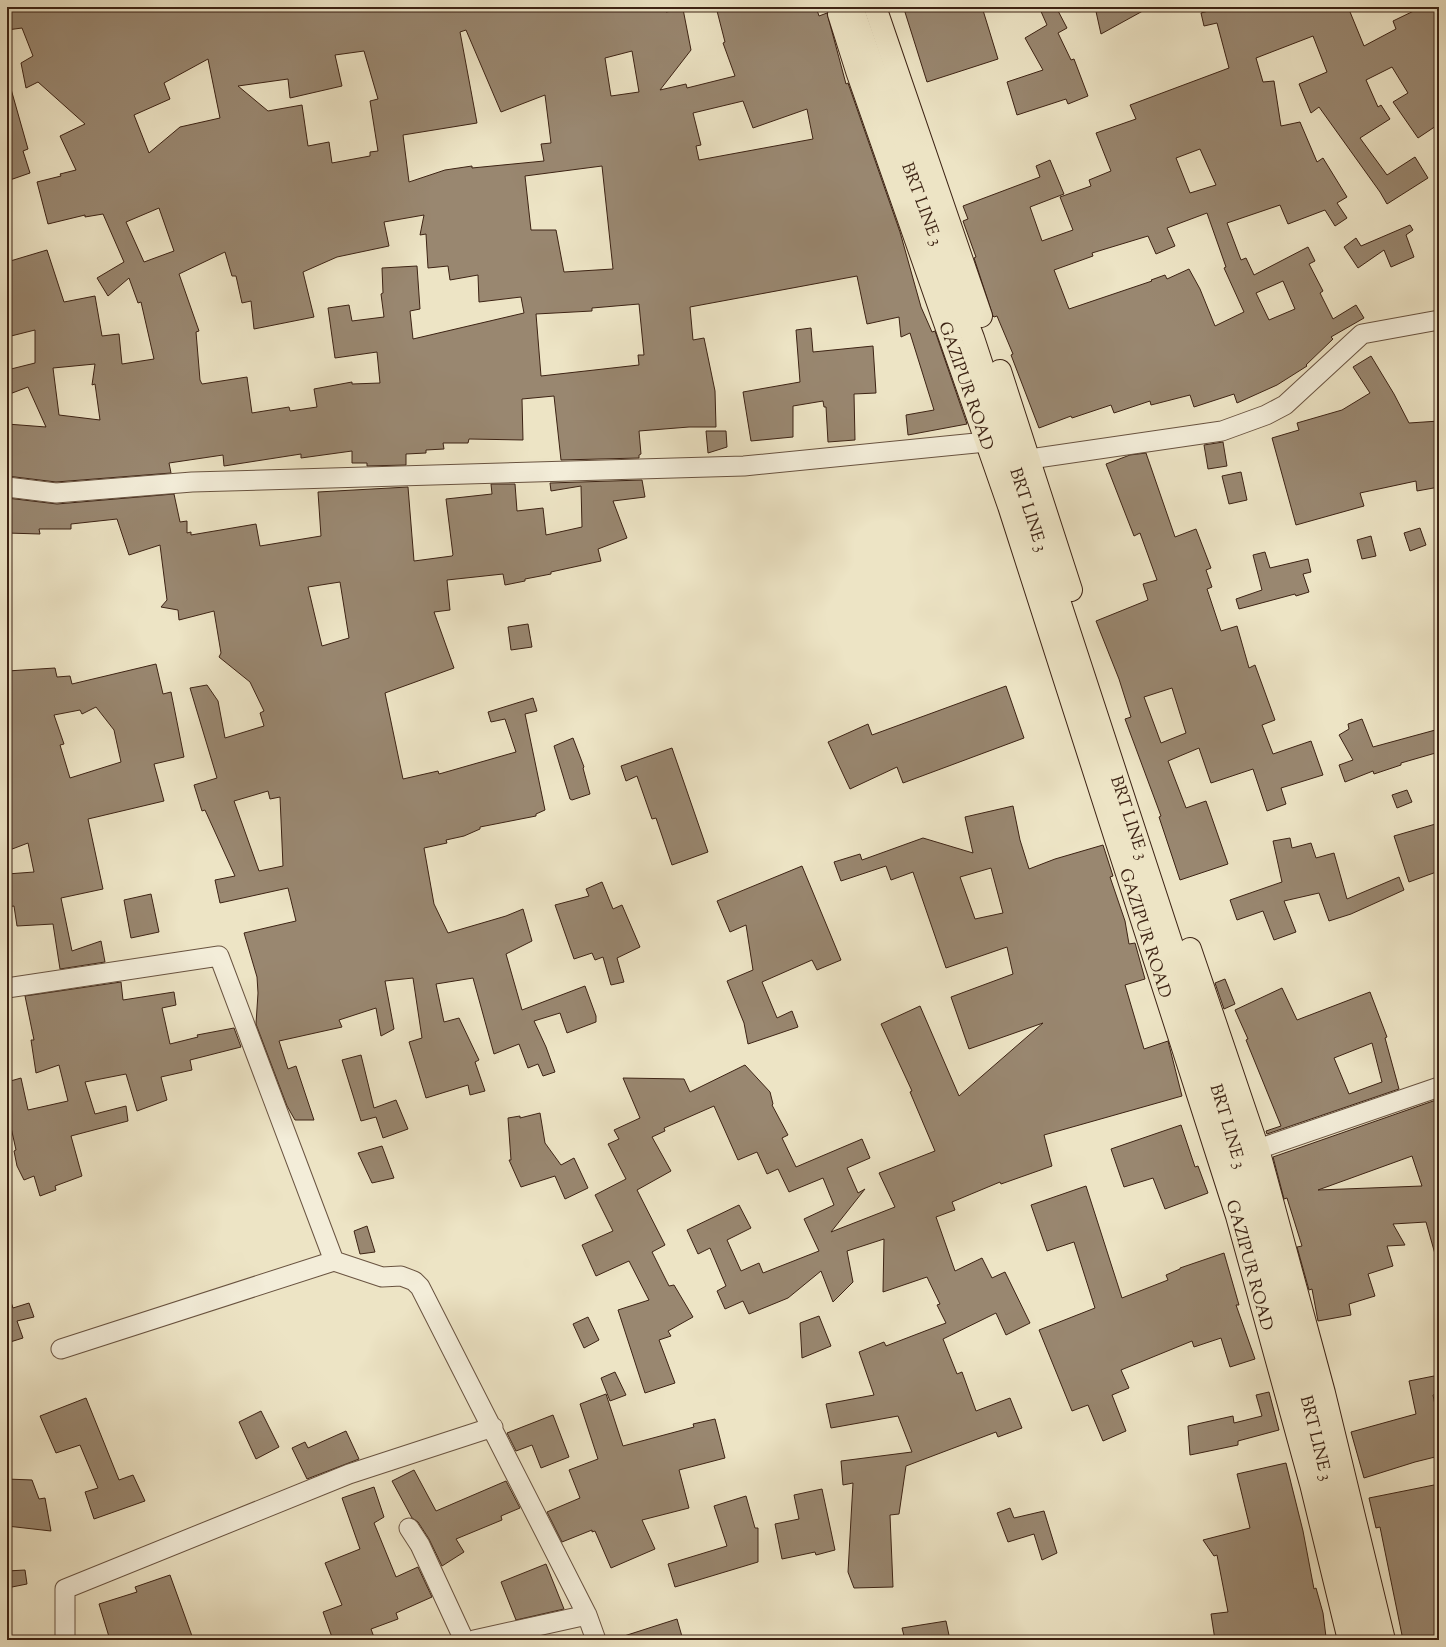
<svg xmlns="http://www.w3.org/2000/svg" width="1446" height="1647" viewBox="0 0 1446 1647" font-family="'Sorts Mill Goudy',serif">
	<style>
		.building { fill: #998770; stroke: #3d2314; fill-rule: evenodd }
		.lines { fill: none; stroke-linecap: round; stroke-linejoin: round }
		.minor-casing { stroke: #695340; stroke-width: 21 }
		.major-casing { stroke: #3d2314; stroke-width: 24 }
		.minor { stroke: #f3edd9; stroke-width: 19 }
		.major { stroke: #ede4c5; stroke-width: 22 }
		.labels { text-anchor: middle; stroke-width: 4; stroke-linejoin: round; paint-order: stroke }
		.street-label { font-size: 17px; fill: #3d2314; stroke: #f3edd9 }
	</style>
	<rect width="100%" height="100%" fill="#ede4c5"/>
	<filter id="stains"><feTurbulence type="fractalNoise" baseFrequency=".005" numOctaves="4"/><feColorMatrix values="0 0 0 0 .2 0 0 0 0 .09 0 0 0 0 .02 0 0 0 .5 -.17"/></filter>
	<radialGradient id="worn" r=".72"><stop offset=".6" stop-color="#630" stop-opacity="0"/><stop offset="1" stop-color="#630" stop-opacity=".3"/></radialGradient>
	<path class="building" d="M7,7H663L666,12L683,9L691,50L660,90L686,84L687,88L735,76L723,43L725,42L716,7H816L819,16L827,13L846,84L848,83L900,232L921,307L932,332L935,331L967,424L908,435L906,415L934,410L910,333L901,337L899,317L867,324L857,276L690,307L693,340L704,338L715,391L716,427H689L639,431L641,454L639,455V458L561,460L554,396L522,399L523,440L469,439L468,443H443L444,449L426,450V453L406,454V465L367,466V463H352V451L301,458V454L224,466L223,455L169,463L171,473L56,482L7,476V424L46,427L28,387L7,395V370L35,363V330L7,337V262L47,250L64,302L95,296L102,336L119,334L122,364L154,359L141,302L138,303L129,278L108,296L97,278L124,262L103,214L85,217V215L48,224L37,182L61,176L60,174L76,170L60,136L85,124L38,82L26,88L21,63L33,56L22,28L7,30ZM466,30L501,112L545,95L551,143L541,144L544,161L472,168V166L445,170L409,182L403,135L477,123L460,32ZM364,51L378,99L370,101L378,151L370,152V156L332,163L329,142L308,146L302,105L268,111L238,86L288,79L290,98L342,86L335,55ZM632,51L639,92L611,96L605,58ZM208,59L220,118L180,127L149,153L134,115L170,99L164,83ZM743,101L753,128L807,109L813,139L699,160L696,146L701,145L693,113ZM602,166L613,269L564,272L556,230H531L525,176ZM159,208L174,251L144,262L126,222ZM424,215L420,235L426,234L428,268L448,266L450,280L478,275L479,302L521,297L524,313L413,339L410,311L420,309L417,266L382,268L383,293L381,294L384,317L352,321L349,305L328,308L335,358L377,352L380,383L352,384V382L314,389L317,407L290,411L289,407L252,413L247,377L202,384L200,380L196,332L199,331L179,274L225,252L232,276H236L242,303L251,301L254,329L314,317L303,272L337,257L389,246L384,222ZM639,304L644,355H638L639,365L541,376L536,314L592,311V308ZM95,364L92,385L95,384L100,420L59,415L53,368Z
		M911,7H982L998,59L927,82L904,9Z
		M1039,7H1056L1067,28L1058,33L1071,60L1074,59L1088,96L1068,104L1066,99L1017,115L1007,82L1043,70L1025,38L1047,25Z
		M1095,7H1150L1101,34Z
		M1223,7H1348L1364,46L1396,29L1393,21L1422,7H1439V124L1418,138L1393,102L1408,93L1392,67L1366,80L1378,107L1381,105L1390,119L1360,138L1387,175L1415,157L1428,178L1387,204L1380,192L1319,107L1311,113L1299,84L1327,72L1313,36L1256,58L1263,82L1274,81L1281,126L1300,122L1317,162L1323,158L1347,197L1337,203L1347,218L1335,226L1325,210L1288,224L1280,205L1227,223L1241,260L1246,258L1254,275L1308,247L1315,261L1309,264L1323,291L1320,293L1333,319L1356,305L1364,318L1331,337L1333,339L1306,365L1307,366L1277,385L1237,403L1234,394L1194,407L1190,395L1151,405L1150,401L1114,413L1111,405L1072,418L1071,416L1039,428L1011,355L1013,354L997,316L994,317L993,316L974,258L976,257L963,221L968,219L963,206L1040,177L1036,166L1050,160L1064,194L1030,207L1042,241L1073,230L1060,197L1091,186L1089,180L1111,171L1096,133L1136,119L1130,105L1229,68L1217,23L1204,26L1201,13ZM1200,149L1216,185L1190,193L1176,158ZM1207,213L1226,267L1224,268L1244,312L1215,326L1200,289L1189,269L1167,279L1165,275L1151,280L1152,281L1069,309L1054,270L1093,256L1092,253L1148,236L1156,254L1175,246L1167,228ZM1283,281L1295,309L1269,320L1256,293Z
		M11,89L28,149L23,151L30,173L7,181V90Z
		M1410,225L1413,230L1406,235L1414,257L1391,267L1384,250L1358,268L1344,247L1356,238L1361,246Z
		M811,328L813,352L873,346L876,393L854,394L855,440L828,442L826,407H824L823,401L793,406V437L751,441L743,392L800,382L796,330Z
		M1371,356L1394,394L1409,423L1439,421V487L1417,491L1416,481L1360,493L1364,506L1296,525L1272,438L1299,430L1297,423L1342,410L1370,393L1353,367Z
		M706,431H726L727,447L708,453Z
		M1223,442L1227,466L1208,469L1204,445Z
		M1146,453L1175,537L1196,529L1211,568L1206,570L1212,587L1207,589L1221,631L1237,626L1249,668L1255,665L1275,720L1262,725L1273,754L1311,741L1323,775L1281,788L1286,804L1267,811L1253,769L1211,783L1199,748L1168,761L1186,808L1206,801L1228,864L1180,880L1159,817L1161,816L1125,719L1131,717L1119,679L1096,621L1148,600L1143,584L1157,580L1140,533L1134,536L1106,464L1130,455ZM1172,688L1186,733L1161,743L1144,697Z
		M1241,472L1247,500L1229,504L1222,476Z
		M642,480L645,497L613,501L627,538L598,549L601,561L551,572V574L525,579V581L505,585L503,574L447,580L450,610L434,612L454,668L385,693L403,779L438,771L439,774L516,752L505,719L491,722L488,712L533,698L537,711L525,714L545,810L536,814V816L480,827V829L464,836L446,840L447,843L424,848L434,904L448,933L506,916L523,909L532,941L506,954L522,1010L585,986L596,1016V1022L567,1033L560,1013L534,1021L546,1047L555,1072L543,1076L538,1064L528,1068L519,1044L494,1054L473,978L436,984L444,1022L459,1018L479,1060L475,1062L485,1091L470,1095L468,1085L426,1098L409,1042L422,1038L413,978L385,981L394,1029L381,1036L376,1008L339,1020L342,1027L279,1041L288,1069L296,1066L314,1120H295L287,1106L256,1024L258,993L257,977L244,933L296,921L288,888L220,903L215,880L235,876L205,810L202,811L194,785L217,778L190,688L207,685L218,701L225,738L264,726L260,713L264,711L250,682L219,657L221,653L214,611L179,620L178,610L161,607L167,600L160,545L129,555L117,519L71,524V529H39L40,534L7,533V498L57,504L174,494L180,522L187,521V533L191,532V535L256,524L260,546L321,536L318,492L408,487L414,561L452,556L453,555L446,499L492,494L491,484H515L517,511L543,508L546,535L582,527L581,486L551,491L550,483ZM340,582L349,638L322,646L308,587ZM268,791L270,799L280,797L283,866L259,871L234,801Z
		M1420,528L1426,545L1410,551L1404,533Z
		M1371,536L1376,556L1362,559L1357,540Z
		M1265,552L1270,568L1308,559L1311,572L1303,574L1309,592L1296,596L1295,594L1239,609L1236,599L1262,590L1253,555Z
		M528,624L532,647L511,650L508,627Z
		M156,664L163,694L171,692L184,757L154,764L164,801L88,819L103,889L61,898L72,951L101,941L105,962L60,969L53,924L17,926L14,906L7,907V874L34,872L28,843L7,851V671L55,668L57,677L70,676L72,684ZM96,707L114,730L121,762L70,778L60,745L64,744L54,715L80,710L82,714Z
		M1006,686L1024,738L903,783L897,767L850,789L828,742L868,724L872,735Z
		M1362,719L1373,747L1439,729V752L1401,763V765L1374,774L1373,771L1345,782L1339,765L1353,760L1339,735L1349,729L1348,724Z
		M573,738L584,767L583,768L590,794L572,800L570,799L554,746Z
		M672,748L708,852L672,865L656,818L652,819L637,776L626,781L621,766Z
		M1407,790L1412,802L1397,808L1392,795Z
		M1013,806L1020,840L1029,869L1055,859L1103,845L1113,876L1110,877L1125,921L1129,944L1135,943L1145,979L1125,985L1144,1049L1168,1041L1182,1096L1044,1135L1052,1166L1001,1184L1000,1182L952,1202L955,1210L936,1217L955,1271L982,1258L992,1278L1005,1272L1030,1323L1006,1335L996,1313L943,1339L957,1374L962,1372L976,1411L1010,1398L1022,1428L998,1437L996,1432L906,1466L899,1514L890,1515L893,1587L854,1588L848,1572L853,1483L843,1485L841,1461L912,1452L898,1416L831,1428L826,1404L874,1395L859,1352L884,1342L886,1346L946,1323L937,1305L940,1304L927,1277L883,1292L884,1239L847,1251L853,1282L833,1302L821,1271L788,1298L749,1314L743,1301L725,1309L717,1291L726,1286L710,1248L698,1254L687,1230L739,1205L751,1228L727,1240L741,1271L759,1263L763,1273L819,1251L804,1219L834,1205L823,1178L789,1192L778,1169L767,1174L757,1152L738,1160L714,1106L664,1128L665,1131L652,1137L671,1171L637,1190L665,1245L652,1252L669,1286L674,1285L693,1317L668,1331L671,1336L659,1340L675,1383L645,1393L618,1310L649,1300L629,1261L596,1276L582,1245L613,1231L595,1195L626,1179L608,1144L619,1139L614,1130L640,1118L623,1078L684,1079L690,1092L745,1065L770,1092L773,1104L772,1105L788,1135L782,1138L796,1167L862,1139L870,1158L847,1168L858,1193L865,1189L831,1232L895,1207L879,1173L935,1151L910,1092L912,1091L881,1024L920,1006L959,1096L1043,1023L969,1049L951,997L1013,974L1007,947L946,968L913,872L891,880L886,866L841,881L834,862L860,854L862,860L923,838L973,853L965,817ZM991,868L1003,913L975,919L960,877Z
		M1439,823V871L1409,882L1394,836Z
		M1290,838L1292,848L1311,843L1316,858L1334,853L1347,899L1399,877L1404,890L1351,914L1329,921L1319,893L1284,901L1296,932L1274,940L1263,911L1237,920L1230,900L1282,882L1273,841Z
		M802,866L841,960L817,970L812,960L762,982L777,1018L792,1011L798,1027L748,1044L744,1023L727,981L753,970L746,925L730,932L717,901Z
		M602,882L613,909L622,905L640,947L617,958L624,982L611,985L603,957L595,960L592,953L574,959L555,905L589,896L586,889Z
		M151,894L159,932L131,938L124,900Z
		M1225,979L1235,1004L1224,1009L1215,983Z
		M121,982L123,1000L174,992L176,1005L162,1008L170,1044L198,1037L197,1035L234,1028L241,1047L190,1060L192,1070L161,1077L167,1100L137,1111L126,1074L85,1082L95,1114L126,1106L128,1121L71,1136L82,1176L55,1186L56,1190L40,1196L34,1176L24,1180L17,1166L14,1151L16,1150L7,1109V1082L21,1078L28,1110L68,1101L59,1065L36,1073L31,1040H34L25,996Z
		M1282,988L1297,1020L1370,992L1387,1037L1385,1038L1399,1089L1267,1134L1266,1131L1281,1126L1246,1040L1248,1039L1235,1010ZM1372,1043L1382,1082L1349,1094L1334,1058Z
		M361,1055L374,1108L396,1100L408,1129L383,1138L376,1117L361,1121L342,1060Z
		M1439,1099V1254H1435L1426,1222L1393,1224L1405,1245L1387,1246L1393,1266L1368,1274L1375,1296L1349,1304L1351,1315L1318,1321L1312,1289L1309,1290L1297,1247L1302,1246L1287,1198L1284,1199L1273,1157ZM1412,1156L1422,1186L1318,1190Z
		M540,1113L545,1143L561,1165L574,1158L588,1188L565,1199L555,1176L521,1187L509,1160H511L508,1118L520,1116V1118Z
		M1181,1125L1195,1167L1198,1166L1208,1193L1165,1209L1153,1178L1124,1187L1111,1149Z
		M382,1146L394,1178L372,1183L358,1153Z
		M1086,1186L1122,1298L1168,1280L1166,1275L1180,1269V1268L1224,1253L1239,1305H1236L1255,1359L1230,1367L1221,1338L1194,1347L1192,1341L1121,1370L1129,1388L1112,1395L1126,1431L1103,1441L1088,1405L1072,1411L1039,1330L1095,1308L1074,1242L1047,1251L1031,1205Z
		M367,1226L375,1252L360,1254L354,1231Z
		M10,1299L13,1308L29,1303L34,1317L17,1321L23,1338L7,1343V1300Z
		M819,1316L831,1346L802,1358L800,1323Z
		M588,1317L599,1340L584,1348L573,1324Z
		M615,1372L626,1395L610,1401L601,1378Z
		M1439,1375V1394L1433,1395L1439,1425V1456L1415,1462L1364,1478L1351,1432L1416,1414L1409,1381Z
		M1269,1392L1279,1430L1238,1441V1445L1190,1455L1188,1426L1233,1416L1234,1423L1262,1416L1256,1395Z
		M606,1394L623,1446L694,1427L693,1424L715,1419L725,1458L679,1470L689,1508L642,1520L655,1549L611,1568L595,1531L592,1532V1530L562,1542L547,1512L580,1498L569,1470L598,1459L580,1404Z
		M86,1398L119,1480L133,1475L145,1501L94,1519L85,1492L98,1488L80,1445L56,1453L40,1416Z
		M261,1411L279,1447L256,1459L239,1422Z
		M553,1415L569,1457L541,1468L532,1445L516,1451L507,1433Z
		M346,1431L359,1459L307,1479L292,1448L305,1442L308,1448Z
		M1286,1463L1303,1531L1314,1589L1316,1588L1323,1613L1326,1637L1308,1640H1215L1211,1614L1228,1612L1217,1555L1214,1556L1203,1540L1250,1528L1237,1474Z
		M414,1470L436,1511L506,1481L520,1508L501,1516L502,1520L456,1539L464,1552L442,1566L429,1539L418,1522L412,1518L392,1481Z
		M7,1479L32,1480L39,1499L45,1498L51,1531L7,1526Z
		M1439,1484V1640H1403L1380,1527L1376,1528L1369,1498Z
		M374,1487L384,1517L374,1523L396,1577L418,1567L432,1597L396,1613L398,1619L371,1629L375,1640H333L323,1612L342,1605L325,1563L360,1549L342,1498Z
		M822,1489L835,1550L816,1555L815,1552L782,1559L775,1524L799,1519L794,1495Z
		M746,1496L755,1528H758V1562L675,1587L668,1564L727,1546L714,1506Z
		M1010,1508L1014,1518L1044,1511L1057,1553L1042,1560L1034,1534L1008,1542L997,1513Z
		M546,1564L564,1609L516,1620L501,1582Z
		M25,1570L27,1584L7,1588V1571Z
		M170,1575L192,1636L180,1640H110L99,1604L137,1592L135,1587Z
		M677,1619L683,1640H621V1637Z
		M946,1621L950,1640H905L902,1628Z"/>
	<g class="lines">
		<g class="minor-casing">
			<path id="minor" d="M1030,459L1222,431L1266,415L1285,405L1362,334L1439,320
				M7,487L56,493L192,482L744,466L986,442
				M7,988L219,956L334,1261
				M1258,1149L1439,1087
				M61,1349L334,1261L382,1277L401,1276L414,1281L420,1287L587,1615L596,1640
				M409,1528L420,1545L464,1640
				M65,1640V1589L349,1474L493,1427
				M474,1640L587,1615"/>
		</g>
		<g class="major-casing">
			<g id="major">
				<path id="s1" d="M852,7L898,138L973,338L1201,1034L1264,1244L1308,1402L1367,1640"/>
				<path d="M875,7L981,316"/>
				<path id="s2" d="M839,14L857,71L1009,506L1237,1216L1311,1484L1349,1640"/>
				<path d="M1000,371L1071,590"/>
				<path d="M1190,949L1258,1149L1324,1393L1384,1640"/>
			</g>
		</g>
		<use href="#minor" class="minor"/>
		<use href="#major" class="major"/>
	</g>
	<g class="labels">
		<g class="street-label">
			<text dy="6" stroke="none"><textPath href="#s1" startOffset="209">BRT LINE 3</textPath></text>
			<text dy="6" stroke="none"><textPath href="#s2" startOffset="393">GAZIPUR ROAD</textPath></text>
			<text dy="6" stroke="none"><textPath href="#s1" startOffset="533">BRT LINE 3</textPath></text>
			<text dy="6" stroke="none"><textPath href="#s1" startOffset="857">BRT LINE 3</textPath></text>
			<text dy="6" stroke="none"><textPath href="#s2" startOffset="969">GAZIPUR ROAD</textPath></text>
			<text dy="6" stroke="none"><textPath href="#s1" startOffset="1181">BRT LINE 3</textPath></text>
			<text dy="6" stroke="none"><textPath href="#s2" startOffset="1317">GAZIPUR ROAD</textPath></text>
			<text dy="6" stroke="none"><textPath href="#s1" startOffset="1505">BRT LINE 3</textPath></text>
		</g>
	</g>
	<rect width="1446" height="1647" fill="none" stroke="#ede4c5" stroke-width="24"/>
	<rect x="8" y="8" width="1430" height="1631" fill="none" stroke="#3d2314" stroke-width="2"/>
	<rect x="12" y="12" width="1422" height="1623" fill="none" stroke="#3d2314"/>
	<rect width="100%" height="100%" filter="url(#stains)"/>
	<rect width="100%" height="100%" fill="url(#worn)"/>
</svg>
